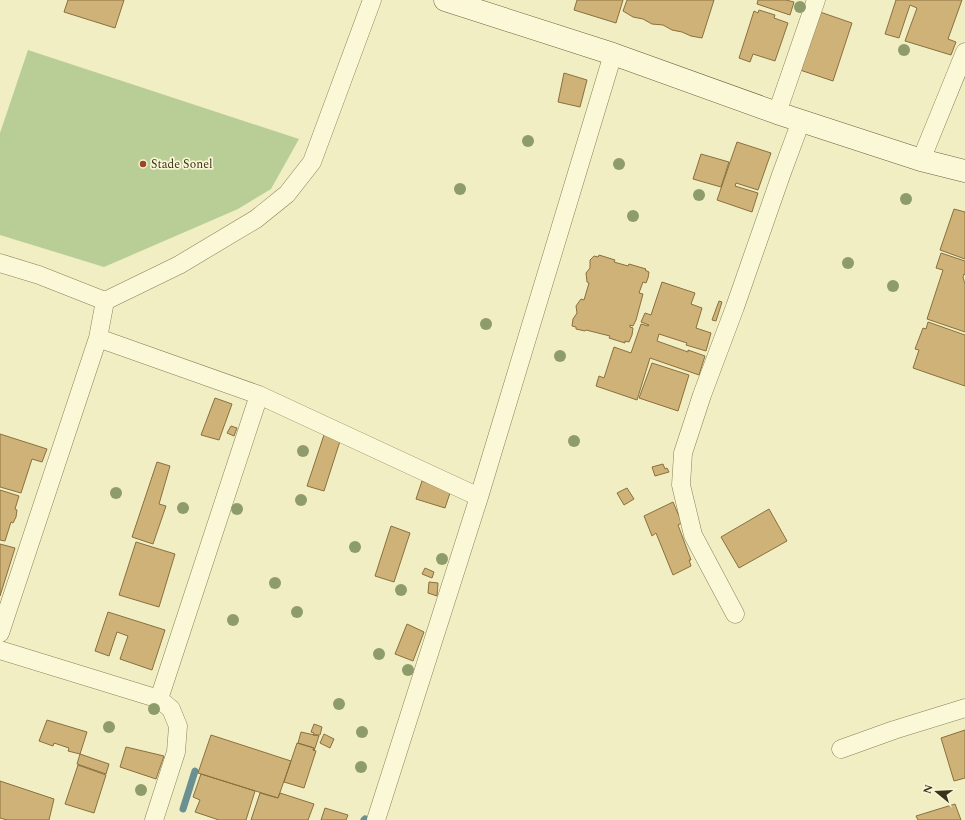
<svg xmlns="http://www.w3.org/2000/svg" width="965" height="820" viewBox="0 0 965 820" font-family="Spectral,serif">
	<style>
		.park { fill: #b9ce96 }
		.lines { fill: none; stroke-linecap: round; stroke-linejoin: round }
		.stream { stroke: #6b9091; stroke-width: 7 }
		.building { fill: #cfb277; stroke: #8a703e }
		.street-casing { stroke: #8a8059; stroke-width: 19 }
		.secondary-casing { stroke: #6c603c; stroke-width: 23 }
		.street { stroke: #faf8d6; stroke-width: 18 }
		.secondary { stroke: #faf8d6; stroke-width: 22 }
		.tree { fill: #8e9b6b }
		.poi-dot { fill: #9b4426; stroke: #f7f5d2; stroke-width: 1.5 }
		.labels { text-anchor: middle; stroke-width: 3.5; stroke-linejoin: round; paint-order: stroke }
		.poi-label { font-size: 12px; fill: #3a321d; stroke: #f7f5d2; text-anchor: start }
	</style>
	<rect width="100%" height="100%" fill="#f0eec2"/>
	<path class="park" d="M28,50L299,139L271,189L238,209L104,267L0,235V133Z"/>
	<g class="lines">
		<path class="stream" d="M183,809L195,771
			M364,820L365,819"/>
	</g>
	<path class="building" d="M68,0H124L115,28L64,12Z
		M577,0H623L616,23L574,10Z
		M627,0H714L702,38L691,36L682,32L672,30L663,25L652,24L643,19L633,17L623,11Z
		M758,0H786L794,2L790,15L757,4Z
		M896,0H962L948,39L956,42L951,55L905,41L917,8L910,5L899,38L885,34Z
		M759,10L775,15L774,18L788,23L775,61L753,54L750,62L739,58L754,11L758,13Z
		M820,12L852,23L833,81L800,70Z
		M564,73L587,80L580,107L558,102Z
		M737,142L771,153L758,190L736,183L735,186L758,193L752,212L717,200Z
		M701,154L729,162L721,187L693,179Z
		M954,209L965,212V259L940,250Z
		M941,253L965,261V275L964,274L963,277L965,284V332L927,319L943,270L936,268Z
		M599,255L615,260L614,262L628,266L629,264L646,269L645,270L649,272L648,278L646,283L643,282L639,293L643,294L636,320L633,326L630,325V327L633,328L632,335L629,342L625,341V343L609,338L610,336L586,330L585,331L576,329V327L572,326L573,319L577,313L576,306L581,299L584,300L589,283L587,282L586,273L590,268V260L594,256L598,257Z
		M662,282L695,293L691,304L702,308L696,328L711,333L706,351L686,345L687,343L659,334L657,341L688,352V350L705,356L699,375L650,358L637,400L596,386L599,376L604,378L614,347L631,353L641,324L648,326L649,325L641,322L645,313L651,315Z
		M719,301L722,302L716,321L712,320Z
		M928,322L965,335V386L913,368L919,350L915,349L923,328L926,329Z
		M652,363L689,375L678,411L639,398Z
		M215,398L232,404L219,440L201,435Z
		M231,426L237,428L234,436L227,433Z
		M325,432L341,438L324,491L307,486Z
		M0,434L47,449L42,462L32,459L21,493L0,487Z
		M157,462L170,466L159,504L166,506L153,544L132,537Z
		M663,464L665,469L667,468L669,472L655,476L652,467Z
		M422,481L451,490L445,508L416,499Z
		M627,488L634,499L624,505L617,493Z
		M0,490L19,496L15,509L17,510L16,517L13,523L11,522L5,541L0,540Z
		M673,502L682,523L678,525L691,560H689L691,566L673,575L656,533L652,536L644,516Z
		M769,509L787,541L739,568L721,537Z
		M391,526L410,533L394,582L375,576Z
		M136,542L175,554L159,607L119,595Z
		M0,544L15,548L0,596Z
		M425,568L434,572L432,578L422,574Z
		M429,582L438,583L437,596L428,593Z
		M108,612L165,630L152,670L120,659L128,636L117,632L109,656L95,651Z
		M407,624L424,632L413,661L395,654Z
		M47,720L87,732L80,754L68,751L69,748L54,743L53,746L39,741Z
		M314,724L322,727L320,735H313L314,733L311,732Z
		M965,730V778L954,781L941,738Z
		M301,732L319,736L314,751L313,750L314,748L298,743Z
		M324,734L334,739L330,748L320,743Z
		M211,735L291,761L278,798L198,773Z
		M297,743L314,748L313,750L316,751L304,788L284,782Z
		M126,747L164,756L156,779L120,767Z
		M80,754L109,764L106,774L77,764Z
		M78,765L106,775L94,813L65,804Z
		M201,774L255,791L246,820H219L195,812L200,800L193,797Z
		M0,781L54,799L49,820H7L0,818Z
		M260,793L278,798L280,793L314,804L308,820H251Z
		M955,804L961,820H918L916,816Z
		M325,808L348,815L346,820H321Z"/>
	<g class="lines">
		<g class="street-casing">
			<path id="street" d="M777,113L816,0
				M921,160L965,52
				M0,263L39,275L105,301L98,338L0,633
				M105,301L179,265L256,219L287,194L312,162L372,0
				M98,338L259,395L479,497
				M735,614L693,535L681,485L683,453L702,395L735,307L781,175L801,121
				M0,650L159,699L171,709L178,726L176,752L154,820
				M159,699L259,395
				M841,749L894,730L965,708
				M376,820L479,497L613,54"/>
		</g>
		<g class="secondary-casing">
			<path id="secondary" d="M445,0L613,54L777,113L921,160L965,171"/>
		</g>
		<use href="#street" class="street"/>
		<use href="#secondary" class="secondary"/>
	</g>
	<g class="tree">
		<circle cx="800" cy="7" r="6"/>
		<circle cx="904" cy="50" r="6"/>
		<circle cx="528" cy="141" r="6"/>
		<circle cx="619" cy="164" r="6"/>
		<circle cx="460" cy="189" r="6"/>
		<circle cx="699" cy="195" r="6"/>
		<circle cx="906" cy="199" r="6"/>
		<circle cx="633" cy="216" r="6"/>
		<circle cx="848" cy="263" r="6"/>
		<circle cx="893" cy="286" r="6"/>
		<circle cx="486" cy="324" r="6"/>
		<circle cx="560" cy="356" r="6"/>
		<circle cx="574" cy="441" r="6"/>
		<circle cx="303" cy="451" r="6"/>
		<circle cx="116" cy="493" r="6"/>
		<circle cx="301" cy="500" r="6"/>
		<circle cx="183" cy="508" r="6"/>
		<circle cx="237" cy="509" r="6"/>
		<circle cx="355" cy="547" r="6"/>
		<circle cx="442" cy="559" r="6"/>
		<circle cx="275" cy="583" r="6"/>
		<circle cx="401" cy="590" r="6"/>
		<circle cx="297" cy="612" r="6"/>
		<circle cx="233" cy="620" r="6"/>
		<circle cx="379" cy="654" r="6"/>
		<circle cx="408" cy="670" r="6"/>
		<circle cx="339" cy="704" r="6"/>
		<circle cx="154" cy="709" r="6"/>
		<circle cx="109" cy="727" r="6"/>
		<circle cx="362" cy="732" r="6"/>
		<circle cx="361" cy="767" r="6"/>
		<circle cx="141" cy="790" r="6"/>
	</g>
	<circle class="poi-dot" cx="143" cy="164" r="4"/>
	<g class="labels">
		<g class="poi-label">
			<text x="151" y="168">Stade Sonel</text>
		</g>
	</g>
	<g transform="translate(937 792) rotate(288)" stroke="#f7f5d2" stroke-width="3" paint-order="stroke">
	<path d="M0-3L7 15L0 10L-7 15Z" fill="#3a321d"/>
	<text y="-6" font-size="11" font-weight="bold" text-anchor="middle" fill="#3a321d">N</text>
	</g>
</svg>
